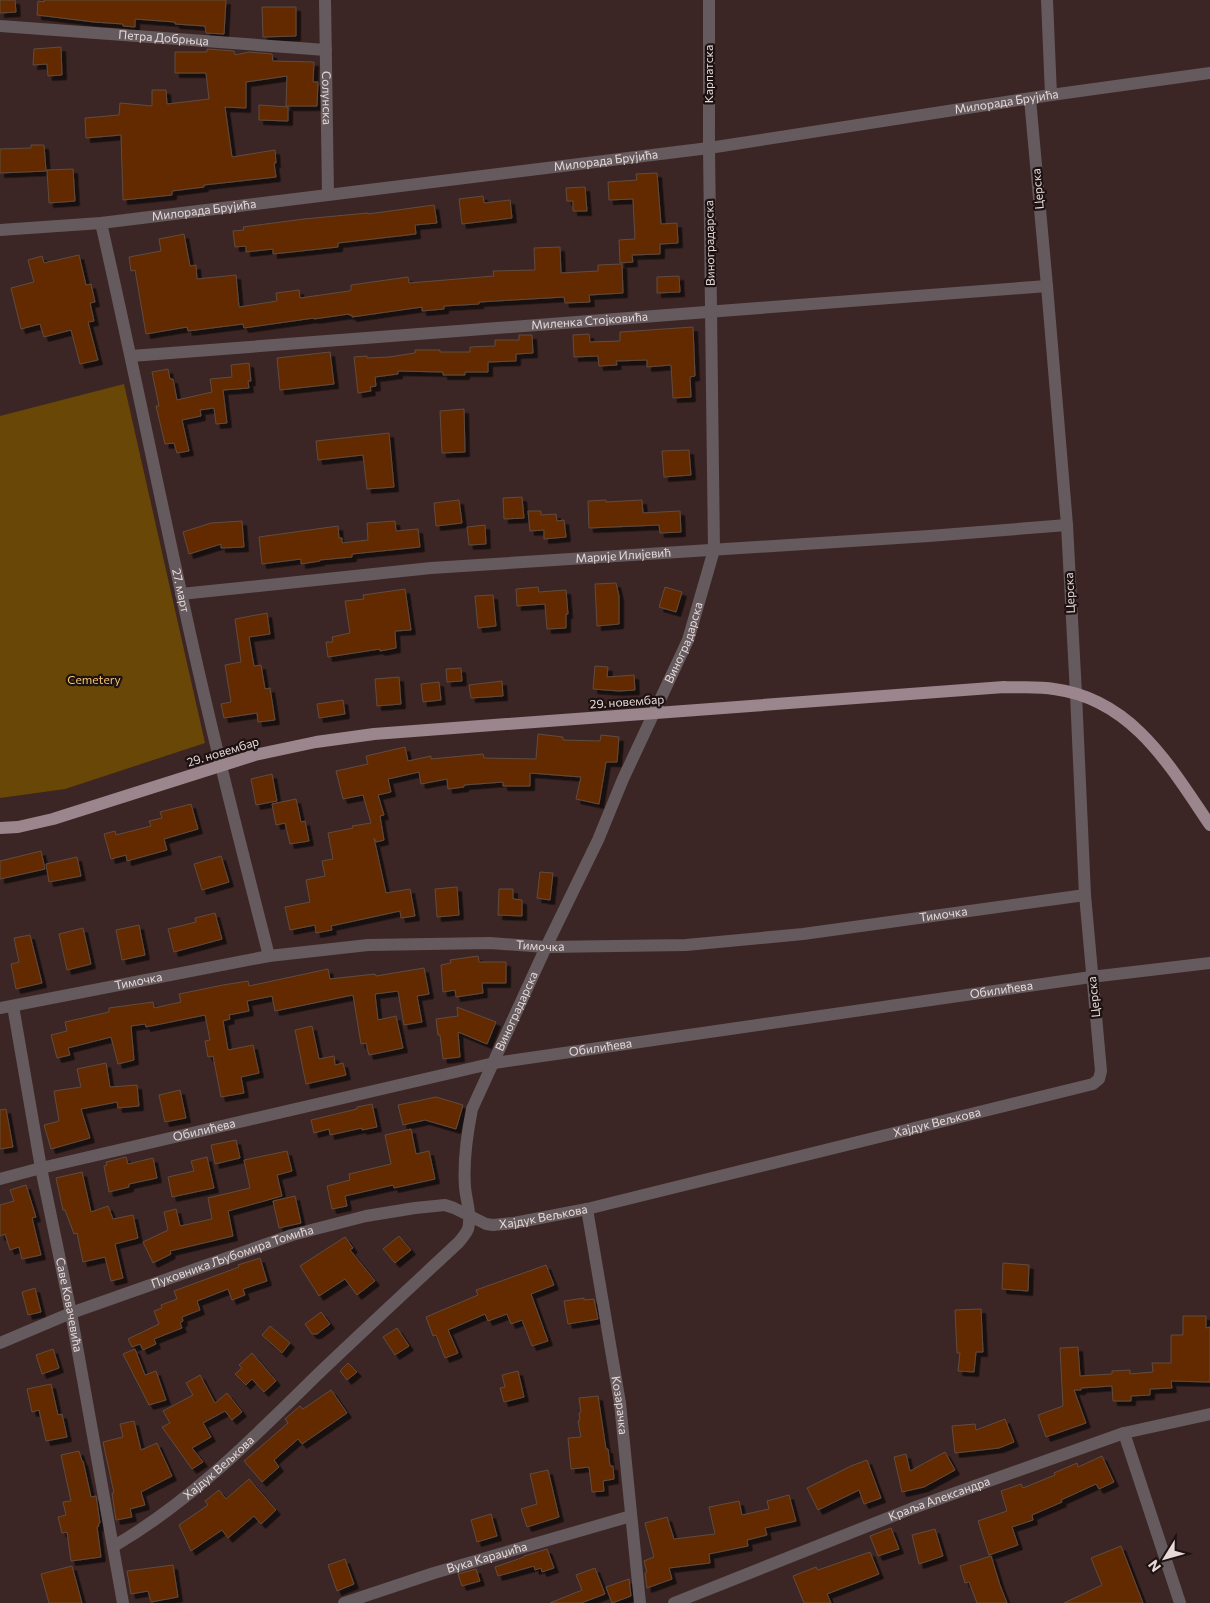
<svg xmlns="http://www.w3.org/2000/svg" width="1210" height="1603" viewBox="0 0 1210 1603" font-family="Commissioner,sans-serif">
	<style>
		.green { fill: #694807 }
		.building { fill: #632a00; stroke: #604b3f; filter: url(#shadow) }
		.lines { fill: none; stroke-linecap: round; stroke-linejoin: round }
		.minor { stroke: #655a5e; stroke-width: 12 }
		.major { stroke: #9c868e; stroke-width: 12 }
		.labels { text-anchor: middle; stroke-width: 4.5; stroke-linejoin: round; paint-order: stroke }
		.street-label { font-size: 12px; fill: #e8d9d8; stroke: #1c1211 }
		.park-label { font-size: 12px; fill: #fcc671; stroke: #1c1211 }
	</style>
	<defs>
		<filter id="shadow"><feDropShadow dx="4.5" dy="4.5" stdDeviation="0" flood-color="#0009"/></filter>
	</defs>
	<rect width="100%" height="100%" fill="#3c2625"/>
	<path class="green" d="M124,384L205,743L65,789L0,798V416Z"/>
	<path class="building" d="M0,0H15L16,12L0,13Z
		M44,0H226L224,34L206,33L205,26L175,24V22L135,19V27L123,26V24L94,22L37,15L38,1L44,2Z
		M262,7H296V36L263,37Z
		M61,47L62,75L48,76L47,64L33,65L34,49Z
		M207,49L234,51L235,55L249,52L272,54L273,61L314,62L313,82H318L317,106H286L287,76L246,82V108L225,107L232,157L275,150L276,163H274L276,177L204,185V187L172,191V195L123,200L121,135L86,138L85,118L119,115L120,103L152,106V90H166L167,104L209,99L206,73H175V52H207Z
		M259,105L288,107V121L259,120Z
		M31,145H44L46,171L0,173V149L31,148Z
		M73,169L75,201L49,203L47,170Z
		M657,173L661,224L677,223L678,243L660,244V254L632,255L633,262L620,263L619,240L635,239L633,199L609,200L608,182L637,180L636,174Z
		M585,187L587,211H573V201H567L566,188Z
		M483,196L484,203L510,200L512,218L462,224L459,199Z
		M434,205L437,223L415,225L416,234L338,243V247L273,254V249L246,252V246L235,247L233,231L244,230L243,227L304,219L368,213V214Z
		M184,234L190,266L196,265L197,279L236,275L239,307L277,301L276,293L299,290L300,298L349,291L351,290V285L408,277L409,283L494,276L493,271L535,270L534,248L560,247L561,273L598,271V265L622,264L623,293L589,295L590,302L565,303L564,297L479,302V304L444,306V309L422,311V307L352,317V315H349V314L314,319V318L244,328L243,324L188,331L187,327L146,334L135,270L131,271L129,257L161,251L159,239Z
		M79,255L86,285L91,284L95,302L90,303L94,321L88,322L98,360L80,364L71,330L44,337L40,324L21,329L11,288L34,282L28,260L42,256L44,263Z
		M679,276L680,292L657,293V277Z
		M693,327L695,376L690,377L691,397L673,398L671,365L647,367V360L616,361L617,365L599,366L598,356L574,357L573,335L589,334L590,342L620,341V332Z
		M519,335H532L533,353L516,354V361L488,362V372H465V375H443V372L398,371V374L375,377L376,386L370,387L371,391L358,393L354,357L367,356V358L389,357L415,353V350H440V352H470V347L495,346V340H519Z
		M330,352L334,384L280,390L277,358Z
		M249,363L251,381H248L249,388L223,390L227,423L216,424L214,408L200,410L201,416L182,420L189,451L177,453L174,443L165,444L156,406H159L152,372L168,369L170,379H173L177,400L212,392L210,379L232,377L231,365Z
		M464,409L465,452L442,453L440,411Z
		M389,433L394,487L367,489L363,455L318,460L316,441Z
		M689,450L691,475L664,477L662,451Z
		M522,497L524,518L504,519L503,498Z
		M459,500L462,523L436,526L434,503Z
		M606,500V502L642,500L643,513L680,511L681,532L660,533L659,525L589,528L588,501Z
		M528,511H541V515L556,514L557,521L564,520L566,537L544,539V530L530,531Z
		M242,521L244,547L221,548V544L189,554L183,532L211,523Z
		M395,521L396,531L418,529L420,547L352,554V557L320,560V561L301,564V559L262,564L259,537L338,526L339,538H342V543L368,540L367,523Z
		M485,525L486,544L469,545L467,527Z
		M616,583L619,596V624L597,626L595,584Z
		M538,587L539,592L566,590L568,614H566V628L547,629L545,604L517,606L516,589Z
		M665,587L682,592L676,612L659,607Z
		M405,589L411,630L395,631L396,648L380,651V649L328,657L326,642H333L332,637L350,633L345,601L364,599L363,595Z
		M493,595L496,626L478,628L475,596Z
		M267,613L270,634L249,637L254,666L261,665L265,689L270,688L275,720L258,722L257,713L224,718L221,704L231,702L225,665L241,662L235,619Z
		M595,666L608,667L607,677L634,675L635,690L619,691L593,689Z
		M461,668L462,681L447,682L446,669Z
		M399,677L401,704L377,706L375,679Z
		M502,681L503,696L471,698L469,685Z
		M439,682L441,700L423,702L421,684Z
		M343,700L345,714L319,718L317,704Z
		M538,734L563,737V740L600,741L601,735L619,737L617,762H606L599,804L576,799L581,777L530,773V786H503V782L464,785V787L448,789L447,779L421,784L419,772L388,779L391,792L378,795L384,815L380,816L384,840L376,842L374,838L386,893L410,889L415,916L401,918L400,911L331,926L332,930L316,933L315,925L290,930L285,907L310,902L306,880L325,876L322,861L333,859L328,833L353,828L352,826L371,823L363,795L343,799L336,771L368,764L366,756L405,747L408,761L431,756V759L483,754L484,758L536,759Z
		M272,774L277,801L256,805L251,779Z
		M296,799L301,822L305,821L309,841L290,844L285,823L276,825L272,804Z
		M191,804L198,829L164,839L167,850L127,861L126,855L111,859L104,834L115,831L116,835L151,826L149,821L162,818L160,812Z
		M41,851L45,869L0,879V861Z
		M221,856L229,882L202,890L194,864Z
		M77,857L81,876L49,882L46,864Z
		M540,872L553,873L550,900L537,898Z
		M457,887L459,915L437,917L435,889Z
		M499,889H513V899L522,900V916L498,915Z
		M215,913L222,939L174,952L168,929L196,922L195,918Z
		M139,925L145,955L122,960L116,930Z
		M83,928L91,964L67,970L59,934Z
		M30,935L42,983L16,989L11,964L19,962L14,938Z
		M478,956L479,962H506V983H482L483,993L456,997L455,990L443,992L441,965L451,963L450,960Z
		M424,968L429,994L417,996L422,1022L404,1025L398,991L375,994L378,1020L396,1016L403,1048L369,1055L366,1043L361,1044L353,995L275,1011L272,996L247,1001L249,1011L229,1015L230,1019L223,1021L228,1050L253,1045L259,1073L241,1077L244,1093L221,1097L213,1056L208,1057L205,1041L210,1040L205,1015L146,1027L145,1024L131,1026L134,1060L118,1064L111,1037L68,1048L70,1055L57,1058L51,1035L67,1031L65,1022L109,1012V1008L153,1002L154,1008L181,1002L179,994L223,985L248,981L249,986L328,969L330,979L375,974L376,976Z
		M457,1007L496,1022L487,1044L458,1032L460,1057L443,1059L440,1035H438L436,1019L458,1016Z
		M312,1026L319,1059L334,1056L335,1065L343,1063L346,1075L306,1084L295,1030Z
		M106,1063L110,1087L137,1085L139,1106L118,1108L117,1102L81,1109L90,1138L51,1149L44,1125L59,1121L54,1091L81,1087L77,1069Z
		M180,1090L186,1118L165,1122L159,1095Z
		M436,1097L463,1105L456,1129L425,1120L403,1125L398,1105Z
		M372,1104L377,1127L362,1130V1128L330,1135L329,1129L314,1133L311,1120L357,1109V1107Z
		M6,1109L13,1147L0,1149V1110Z
		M411,1129L416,1154L429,1151L435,1179L394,1188L393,1185L345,1196L347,1206L332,1209L327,1186L350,1180L349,1174L391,1164L385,1135Z
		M236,1140L240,1158L215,1164L211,1145Z
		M287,1151L292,1171L277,1175L282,1196L228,1211L233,1236L170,1251L171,1254L153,1263L143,1242L168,1230L164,1212L176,1209L180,1226L212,1219L208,1198L250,1188L244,1160Z
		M126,1157L128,1164L153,1158L157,1178L129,1184V1187L109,1192L104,1166L107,1165L106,1162Z
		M207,1157L214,1188L172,1197L168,1177L194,1171L191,1161Z
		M82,1172L91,1212L108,1206L113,1219L133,1215L138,1238L115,1244L123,1278L111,1281L105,1257L83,1262L77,1233L74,1234L65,1210H63L56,1178Z
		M26,1185L36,1217L32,1218L41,1255L22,1259L19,1247L10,1250L5,1234L0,1236V1205L14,1201L10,1190Z
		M295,1196L301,1223L279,1228L273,1201Z
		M399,1236L411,1250L395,1263L383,1249Z
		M345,1237L353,1248L350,1250L375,1281L357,1295L345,1279L319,1296L300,1266Z
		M260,1258L267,1281L243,1289L245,1295L232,1300L228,1289L197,1301L200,1310L182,1317L183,1321L180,1323L182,1328L154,1339L156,1344L143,1350L140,1344L132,1347L128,1339L159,1324L154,1311L162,1308L161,1305L177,1299L174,1291L239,1267L238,1265Z
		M1003,1263L1029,1265L1028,1291L1002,1289Z
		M546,1265L554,1285L531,1294L548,1341L532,1346L522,1320L511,1324L507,1314L488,1321L485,1314L448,1330L458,1353L445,1358L436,1335L433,1336L426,1317L478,1295L476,1290Z
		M35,1288L41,1312L28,1315L22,1292Z
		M584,1298V1300L594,1299L598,1319L568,1324L564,1301Z
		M981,1309L983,1352H976L974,1372L958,1371L960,1353H957L955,1310Z
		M321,1312L330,1324L317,1334H312L305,1324Z
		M1183,1316H1206V1328L1210,1327V1382L1171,1381L1172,1388L1150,1389V1395L1131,1396V1401H1113L1112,1386L1081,1388V1390H1074L1086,1423L1046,1437L1038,1415L1063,1406L1060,1348L1078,1347L1080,1376L1112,1374V1371L1130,1370V1374L1153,1372L1152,1363H1171V1335H1183Z
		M270,1326L290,1343L282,1353L262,1335Z
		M397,1328L409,1346L395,1355L383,1337Z
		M53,1349L59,1368L42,1374L36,1355Z
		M135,1349L145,1375L156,1371L166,1400L149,1405L123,1354Z
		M252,1353L276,1381L264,1392L252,1379L246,1385L235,1374L242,1368L239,1365Z
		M348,1363L357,1372L347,1380L340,1371Z
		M518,1371L524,1397L504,1402L500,1388L505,1387L502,1375Z
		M200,1375L215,1403L227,1393L242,1412L232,1420L225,1411L203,1423L211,1437L192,1448L203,1462L192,1469L162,1427L170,1423L163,1411L193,1395L186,1383Z
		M51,1384L58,1415L62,1414L67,1437L46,1441L39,1410L32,1412L27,1389Z
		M331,1390L347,1413L302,1444L298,1439L274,1460L279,1467L262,1482L244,1461L288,1423L285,1419L300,1406L303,1409Z
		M598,1396L606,1449H608L610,1466H613L614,1479L603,1481L604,1491L592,1492L589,1467L571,1469L568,1438L581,1437L578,1421L580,1420L579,1413L581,1412L579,1398Z
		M1005,1419L1014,1442L999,1448L955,1453L952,1426L975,1424L976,1430Z
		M134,1421L141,1450L157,1443L172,1476L141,1492L145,1505L130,1509L132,1517L116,1520L112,1493H114L103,1442L123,1437L120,1424Z
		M79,1451L82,1461H83L91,1497L96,1496L100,1523L98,1524L99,1526L97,1527L101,1557L71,1561L67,1532L62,1533L58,1517L66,1515L63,1502L71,1501L61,1455Z
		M945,1452L955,1470L924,1487L902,1492L894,1457L906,1454L910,1471Z
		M1102,1456L1114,1482L1099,1489L1096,1484L1061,1500L1062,1502L1032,1515L1033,1520L1012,1527L1018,1545L989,1555L978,1521L1007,1511L1001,1491L1021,1484L1023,1488L1055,1475L1054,1473L1077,1463L1078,1467Z
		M867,1460L881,1498L864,1504L859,1490L818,1510L807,1488L851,1466Z
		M548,1470L559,1517L527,1527L521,1509L537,1504L530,1474Z
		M249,1479L276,1510L261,1524L254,1516L228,1538L222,1530L191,1551L179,1525L208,1505L205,1501L219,1490L226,1499Z
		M789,1495L796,1521L765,1528L767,1535L747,1540L748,1546L709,1554L710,1563L669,1568L672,1579L647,1588L645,1573L647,1572L644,1561L654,1557L645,1523L667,1517L674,1539L715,1534L709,1507L739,1501L742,1515L769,1509L767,1501Z
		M491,1514L497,1536L477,1542L471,1520Z
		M891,1528L899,1549L878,1556L870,1536Z
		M935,1529L943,1556L919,1564L912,1535Z
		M1121,1546L1143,1603H1064L1102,1585L1091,1558Z
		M547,1549L554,1568L542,1572L541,1568L535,1570L534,1566L498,1576L495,1567L524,1557V1556Z
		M870,1552L879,1574L827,1594L831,1603H804L793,1576L816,1567L818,1570Z
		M991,1556L1000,1585L1007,1603H977L969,1582L965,1583L960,1566Z
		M345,1559L354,1584L337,1591L328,1565Z
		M173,1565L178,1597L151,1602L148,1591L131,1594L127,1571Z
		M72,1566L82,1603H49L41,1574Z
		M595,1568L605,1594L581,1603H550L582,1590L576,1575Z
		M476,1569L480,1581L462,1586L458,1574Z
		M629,1579L631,1596L612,1603L606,1587Z"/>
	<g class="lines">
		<g class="minor">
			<path id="s1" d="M325,0L328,194"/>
			<path d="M1047,0L1051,95"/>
			<path id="s2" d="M0,26L326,50"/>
			<path id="s3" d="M101,223C129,346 154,469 181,592C207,714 238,835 269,956"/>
			<path id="s4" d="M0,230L101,223L709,148L1051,95L1210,73"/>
			<path id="s5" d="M131,356L1047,286"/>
			<path id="s6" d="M181,594L431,568L929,536L1067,525"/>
			<path id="s7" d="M13,1006L41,1168L71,1313L123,1603"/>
			<path id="s8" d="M0,1008L269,956L368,945L490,943L546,947L686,945L803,934L1085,895"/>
			<path id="s9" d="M0,1179L41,1168L494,1063L1091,977L1210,963"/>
			<path id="s10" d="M587,1209L620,1403L640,1603"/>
			<path id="s11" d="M0,1343L71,1313L292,1235L366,1216L415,1208L445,1205L454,1208L486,1224L493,1225L514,1223L587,1209L1093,1084L1099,1079L1101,1071L1085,895L1076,694L1067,525L1047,286L1030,99"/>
			<path d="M1124,1433L1180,1603"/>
			<path id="s12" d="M114,1546C190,1502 252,1439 314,1378C362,1332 411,1287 459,1242C462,1238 466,1234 468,1229C472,1216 466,1200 465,1187C463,1160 467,1134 472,1109L546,947L598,840L623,779L688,640L714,550L709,148V0"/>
			<path id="s13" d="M344,1603L434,1573L631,1516"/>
			<path id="s14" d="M674,1603L913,1508L1124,1433L1210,1414"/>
		</g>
		<path class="major" d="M0,828L18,827L53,819L255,755L316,742L374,734L1004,687C1020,688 1038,686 1054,689C1132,699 1170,766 1210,825"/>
	</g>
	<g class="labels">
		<g class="street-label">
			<text dy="4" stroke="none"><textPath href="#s2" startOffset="164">Петра Добрњца</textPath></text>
			<text transform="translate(709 74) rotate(-90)" y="4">Карпатска</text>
			<text dy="4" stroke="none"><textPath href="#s1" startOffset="98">Солунска</textPath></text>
			<text dy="4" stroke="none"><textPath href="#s4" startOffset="1015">Милорада Брујића</textPath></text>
			<text dy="4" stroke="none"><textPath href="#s4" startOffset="610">Милорада Брујића</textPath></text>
			<text transform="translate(1038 189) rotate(-95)" y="4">Церска</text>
			<text dy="4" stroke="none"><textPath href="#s4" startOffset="205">Милорада Брујића</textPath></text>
			<text transform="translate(710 243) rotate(-91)" y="4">Виноградарска</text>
			<text dy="4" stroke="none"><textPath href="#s5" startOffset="460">Миленка Стојковића</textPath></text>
			<text dy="4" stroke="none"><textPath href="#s6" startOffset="444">Марије Илијевић</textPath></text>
			<text dy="4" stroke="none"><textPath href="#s3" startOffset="376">27. март</textPath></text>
			<text transform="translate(1070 593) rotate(-93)" y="4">Церска</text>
			<text dy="4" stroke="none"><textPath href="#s12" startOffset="1110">Виноградарска</textPath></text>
			<text transform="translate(627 702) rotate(-4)" y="4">29. новембар</text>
			<text transform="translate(223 752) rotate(-17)" y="4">29. новембар</text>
			<text dy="4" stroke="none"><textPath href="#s8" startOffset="951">Тимочка</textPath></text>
			<text dy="4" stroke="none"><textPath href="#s8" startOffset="546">Тимочка</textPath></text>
			<text dy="4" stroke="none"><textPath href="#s8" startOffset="141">Тимочка</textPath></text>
			<text dy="4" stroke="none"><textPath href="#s9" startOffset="1020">Обилићева</textPath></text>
			<text transform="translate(1094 997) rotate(-96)" y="4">Церска</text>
			<text dy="4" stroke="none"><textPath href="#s12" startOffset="705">Виноградарска</textPath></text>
			<text dy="4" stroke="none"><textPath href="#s9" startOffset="615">Обилићева</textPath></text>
			<text dy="4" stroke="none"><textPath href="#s11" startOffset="976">Хајдук Вељкова</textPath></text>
			<text dy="4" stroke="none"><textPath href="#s9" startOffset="210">Обилићева</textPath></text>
			<text dy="4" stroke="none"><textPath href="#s11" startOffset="571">Хајдук Вељкова</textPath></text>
			<text dy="4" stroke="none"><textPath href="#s11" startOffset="248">Пуковника Љубомира Томића</textPath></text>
			<text dy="4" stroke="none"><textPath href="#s7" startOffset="304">Саве Ковачевића</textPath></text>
			<text dy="4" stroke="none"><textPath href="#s10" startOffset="199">Козарачка</textPath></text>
			<text dy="4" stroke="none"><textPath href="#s12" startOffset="131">Хајдук Вељкова</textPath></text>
			<text dy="4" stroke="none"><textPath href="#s14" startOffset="285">Краља Александра</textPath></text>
			<text dy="4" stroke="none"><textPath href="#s13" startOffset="150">Вука Караџића</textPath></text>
		</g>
		<g class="park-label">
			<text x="94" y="684">Cemetery</text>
		</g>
	</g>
	<g transform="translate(1165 1558) rotate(233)" stroke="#1c1211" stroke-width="4" paint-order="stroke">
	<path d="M0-4L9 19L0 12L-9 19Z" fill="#e8d9d8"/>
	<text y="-8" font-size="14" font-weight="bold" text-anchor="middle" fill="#e8d9d8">N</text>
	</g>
</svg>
